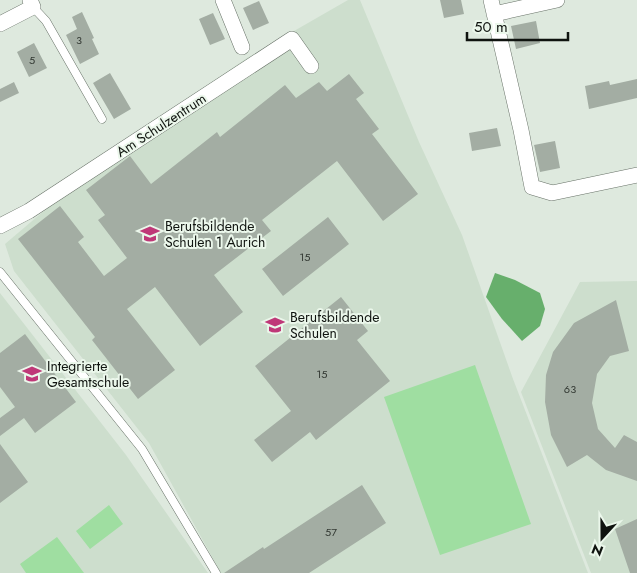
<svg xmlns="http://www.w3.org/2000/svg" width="637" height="573" viewBox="0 0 637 573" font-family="Jost,sans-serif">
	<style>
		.built { fill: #cddecd }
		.pitch { fill: #9fdea1 }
		.water { fill: #67af6c }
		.building { fill: #a3ada3 }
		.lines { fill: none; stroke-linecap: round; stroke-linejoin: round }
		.lane-casing { stroke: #687268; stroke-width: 9 }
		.street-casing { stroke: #687268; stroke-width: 16 }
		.lane { stroke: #fff; stroke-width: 8 }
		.street { stroke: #fff; stroke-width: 15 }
		.labels { text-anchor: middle; stroke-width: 4; stroke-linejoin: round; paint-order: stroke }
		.number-label { font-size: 11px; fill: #343a34 }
		.street-label { font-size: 14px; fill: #0f130f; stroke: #ebf7eb }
		.poi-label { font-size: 14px; fill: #0f130f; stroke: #ebf7eb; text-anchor: start }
	</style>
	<rect width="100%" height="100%" fill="#dee9de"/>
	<path class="built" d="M348,0H360L419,142L462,235L513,379L588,573H221L149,443L14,271L5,244L131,137L247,58Z
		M637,281V573H591L521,392L580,282Z
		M0,293L126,455L208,573H0Z"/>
	<path class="pitch" d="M475,365L531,524L440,555L384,397Z
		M109,505L123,524L90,549L76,531Z
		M57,537L84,573H26L20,564Z"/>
	<path class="water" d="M495,273L515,280L540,293L545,309L540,326L522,341L502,319L486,297Z"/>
	<path class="building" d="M440,0H461L464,14L444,18Z
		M259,1L269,23L253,30L243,8Z
		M82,12L94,38L92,39L99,54L80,64L66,35L77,29L72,17Z
		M213,13L225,39L210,45L199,19Z
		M536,21L540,43L516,49L511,26Z
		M34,43L47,68L29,77L17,52Z
		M110,73L131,109L114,119L93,83Z
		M349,74L364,93L356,99L379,129L372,134L418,194L383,221L337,161L262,220L271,231L214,275L243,312L200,346L155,287L127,309L175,370L138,399L92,340L95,337L18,239L60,206L84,237L78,242L104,276L127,258L98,220L105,215L86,190L130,156L151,184L217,132L220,137L285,85L296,98L319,82L327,91Z
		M637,79V98L589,109L585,86L609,81L610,85Z
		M14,82L19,93L0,102V89Z
		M497,128L501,146L472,151L469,133Z
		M555,141L560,168L540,172L534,145Z
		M328,217L349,244L283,296L262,269Z
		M341,297L368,331L357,340L390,381L316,440L310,432L272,462L254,440L291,411L255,366Z
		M616,300L629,351L610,356L597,374L592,403L598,429L615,448L624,435L637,442V481L606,470L587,455L567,467L551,435L545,402L546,375L553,352L574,323Z
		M25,334L76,402L35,433L24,418L0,436V418L15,407L0,387V353Z
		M0,444L28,482L0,503Z
		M362,485L386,523L309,573H224L263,547L264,549Z
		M637,519V573H630L615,529Z"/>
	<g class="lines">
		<g class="lane-casing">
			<path id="lane" d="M33,7L46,21L102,119
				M0,272L142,449L216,573"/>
		</g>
		<g class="street-casing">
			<path id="street" d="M223,0L242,47
				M491,0L521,130L532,187L552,193L637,175
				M494,14L557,0
				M0,24L33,7L30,0
				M0,226L29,211L292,39L311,66"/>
		</g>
		<use href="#lane" class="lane"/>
		<use href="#street" class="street"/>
	</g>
	<defs>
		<g id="school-bare" transform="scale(1.5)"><path d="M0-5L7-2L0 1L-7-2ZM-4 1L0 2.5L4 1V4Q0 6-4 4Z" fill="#bf3878" stroke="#ebf7eb" stroke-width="2.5" paint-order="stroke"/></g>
	</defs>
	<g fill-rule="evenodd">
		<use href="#school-bare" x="150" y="234"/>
		<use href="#school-bare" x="275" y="325"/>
		<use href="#school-bare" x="32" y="374"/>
	</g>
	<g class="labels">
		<g class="number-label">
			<text x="79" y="44">3</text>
			<text x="32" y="64">5</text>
			<text x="305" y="261">15</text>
			<text x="322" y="378">15</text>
			<text x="570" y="393">63</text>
			<text x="331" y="536">57</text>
		</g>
		<g class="street-label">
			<text transform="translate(161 125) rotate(-33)" y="5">Am Schulzentrum</text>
		</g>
		<g class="poi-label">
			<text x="165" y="231">Berufsbildende<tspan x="165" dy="16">Schulen 1 Aurich</tspan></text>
			<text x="290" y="322">Berufsbildende<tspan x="290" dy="16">Schulen</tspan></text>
			<text x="47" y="371">Integrierte<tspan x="47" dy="16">Gesamtschule</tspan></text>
		</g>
	</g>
	<g transform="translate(602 538) rotate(201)" stroke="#ebf7eb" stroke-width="4" paint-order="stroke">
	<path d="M0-4L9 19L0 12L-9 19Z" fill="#0f130f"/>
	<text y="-8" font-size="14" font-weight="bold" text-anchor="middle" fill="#0f130f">N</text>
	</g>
	<path d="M467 32v8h101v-8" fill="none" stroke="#0f130f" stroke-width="2.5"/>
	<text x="474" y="32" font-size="15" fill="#0f130f" stroke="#ebf7eb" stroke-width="4" paint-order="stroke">50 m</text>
</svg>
